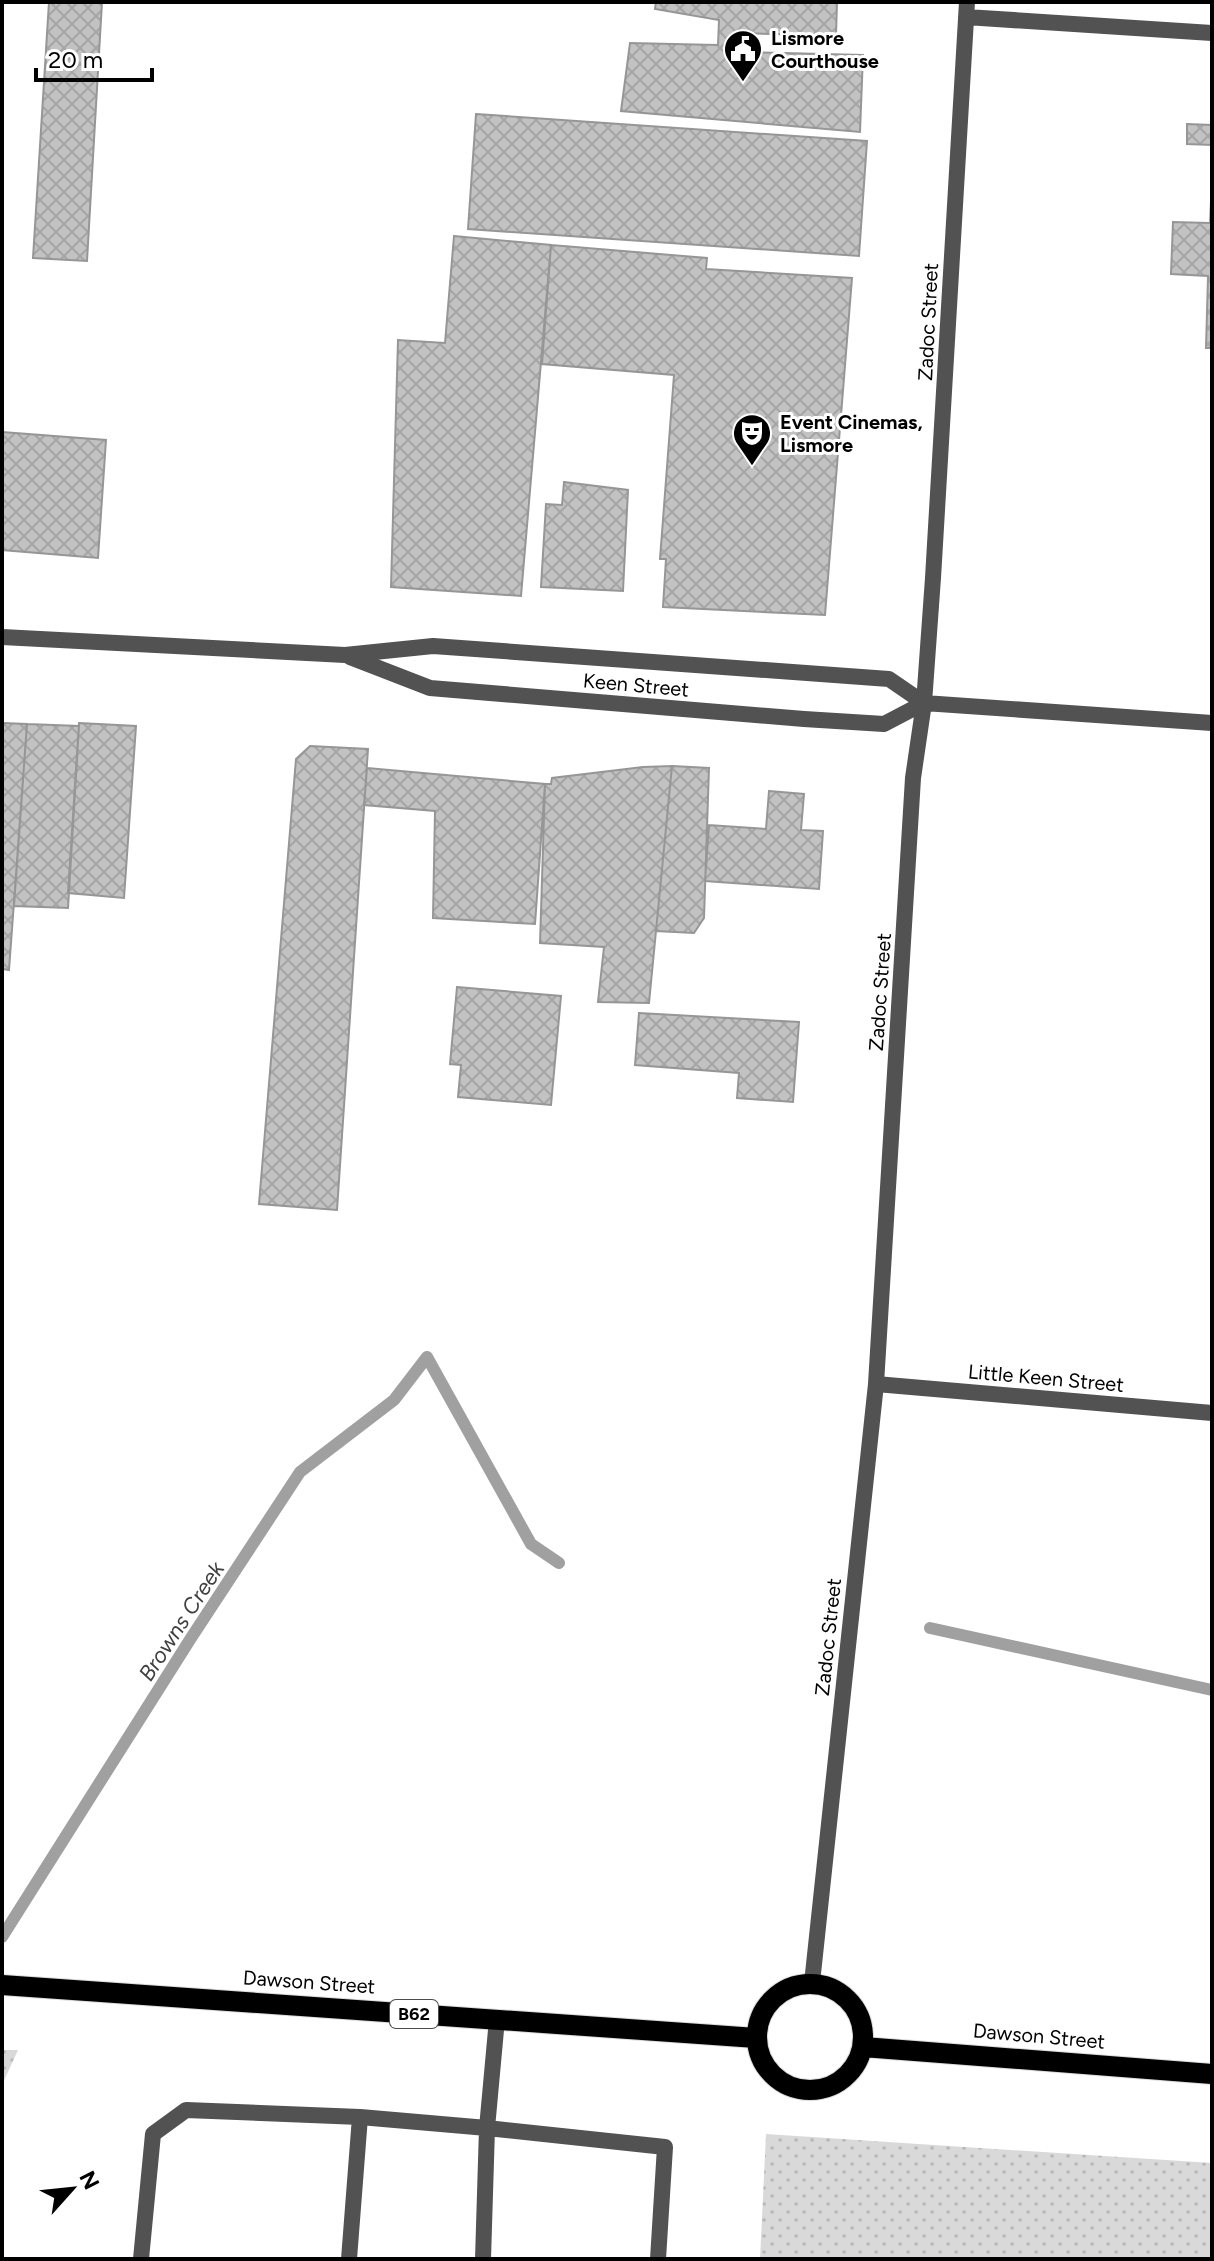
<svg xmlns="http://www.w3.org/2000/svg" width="1214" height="2261" viewBox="0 0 1214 2261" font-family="Figtree,sans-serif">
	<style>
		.park { fill: url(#park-dots) }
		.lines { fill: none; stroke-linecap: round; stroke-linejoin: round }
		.stream { stroke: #a0a0a0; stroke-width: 12 }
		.building { fill: url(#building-cross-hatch); stroke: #969696; stroke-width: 2 }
		.primary-casing { stroke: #dbdbdb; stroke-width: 22 }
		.lane { stroke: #525252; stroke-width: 16 }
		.street { stroke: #525252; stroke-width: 16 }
		.primary { stroke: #000; stroke-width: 20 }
		.labels { text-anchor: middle; stroke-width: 6; stroke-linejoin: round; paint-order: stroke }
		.shield { fill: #fff; stroke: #4c4c4c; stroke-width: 2 }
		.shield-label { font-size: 18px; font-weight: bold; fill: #000 }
		.poi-label { font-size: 20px; font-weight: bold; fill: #000; stroke: #fff; text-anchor: start }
		.street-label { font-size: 20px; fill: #000; stroke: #fff }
		.water-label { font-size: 22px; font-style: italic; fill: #414141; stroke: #fff }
	</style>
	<defs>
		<pattern id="park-dots" width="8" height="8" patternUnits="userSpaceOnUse" patternTransform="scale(2)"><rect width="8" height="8" fill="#d9d9d9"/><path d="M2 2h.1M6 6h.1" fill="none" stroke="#b8b8b8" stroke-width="1.8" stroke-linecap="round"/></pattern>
		<pattern id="building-cross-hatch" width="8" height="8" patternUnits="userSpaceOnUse" patternTransform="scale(2)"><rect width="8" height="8" fill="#c2c2c2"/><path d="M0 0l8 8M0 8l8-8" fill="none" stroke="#a5a5a5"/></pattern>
	</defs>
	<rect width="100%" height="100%" fill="#fff"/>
	<path class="park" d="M2,2050H18L2,2085Z
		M766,2134L1212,2163V2259H760Z"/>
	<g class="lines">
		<path class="stream" d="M930,1628L1212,1690
			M2,1937L191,1638L300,1472L394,1400L427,1357L531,1544L559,1563"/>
	</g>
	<path class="building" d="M49,2H102L87,261L33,258Z
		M656,2H837L836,36L740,33L737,52L863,55L860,132L621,111L630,43L718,45L719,20L655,9Z
		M476,114L867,141L859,256L468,229Z
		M1187,124L1212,125V145L1187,144Z
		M1212,177V348H1206L1208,276L1171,274L1173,222L1210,223Z
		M454,236L551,245L521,596L391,587L398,340L445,343Z
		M551,245L707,258L706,269L852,278L825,615L663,607L666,559H660L674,375L542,364Z
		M2,432L106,440L98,558L2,550Z
		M564,482L628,490L623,591L541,587L546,504L562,505Z
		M2,723L27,724L9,970L2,969Z
		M79,723L136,726L124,898L68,893Z
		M27,724L79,726L68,908L14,906Z
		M310,746L368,749L337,1210L259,1204L296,759Z
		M672,766L649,1003L598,1002L604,947L540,943L545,784H551L552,778L643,767Z
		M672,766L709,768L704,918L694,933L656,931Z
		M367,768L545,784L535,924L433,918L435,811L364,805Z
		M769,791L804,794L801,830L823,831L819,889L705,881L709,825L766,829Z
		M457,987L561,996L551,1105L458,1097L461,1065L450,1064Z
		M639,1013L799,1022L793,1102L737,1098L739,1073L635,1065Z"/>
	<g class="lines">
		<g class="primary-casing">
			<path id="primary" d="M757 2037a53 53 0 1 1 106 0a53 53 0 1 1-106 0Z
				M2,1985L756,2038
				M863,2047L1212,2074"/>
		</g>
		<path class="lane" d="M141,2259L153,2134L186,2110L360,2117L487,2128L665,2147L658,2259
			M349,2259L360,2117
			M483,2259L487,2128L497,2019"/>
		<path class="street" d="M966,17L1212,33
			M2,637L345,655L433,646L889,679L924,703L1212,723
			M350,657L430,688L804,719L884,724L924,703
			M876,1384L1212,1413
			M812,1983L876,1384L913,778L924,703L933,578L967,2"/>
		<use href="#primary" class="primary"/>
	</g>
	<defs>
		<g id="civic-pin" transform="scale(2)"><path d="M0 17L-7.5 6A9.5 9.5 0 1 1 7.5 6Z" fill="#000" stroke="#fff"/><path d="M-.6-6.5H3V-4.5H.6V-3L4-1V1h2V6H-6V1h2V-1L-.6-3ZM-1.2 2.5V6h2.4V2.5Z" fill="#fff"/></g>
		<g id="theatre-pin" transform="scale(2)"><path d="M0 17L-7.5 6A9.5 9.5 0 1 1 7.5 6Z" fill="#000" stroke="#fff"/><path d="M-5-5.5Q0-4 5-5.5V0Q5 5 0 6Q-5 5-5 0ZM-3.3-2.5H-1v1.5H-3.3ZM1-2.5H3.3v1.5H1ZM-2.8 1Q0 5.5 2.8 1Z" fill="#fff"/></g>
	</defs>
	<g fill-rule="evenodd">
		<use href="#civic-pin" x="743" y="49"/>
		<use href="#theatre-pin" x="752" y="433"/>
	</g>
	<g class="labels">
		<rect class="shield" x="390" y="2000" width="48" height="28" rx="6"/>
		<g class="shield-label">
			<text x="414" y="2020">B62</text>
		</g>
		<g class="poi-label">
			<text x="771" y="45">Lismore<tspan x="771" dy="23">Courthouse</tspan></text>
			<text x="780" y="429">Event Cinemas,<tspan x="780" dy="23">Lismore</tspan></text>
		</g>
		<g class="street-label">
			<text transform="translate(928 322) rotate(-87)" y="7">Zadoc Street</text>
			<text transform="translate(636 685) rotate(5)" y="7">Keen Street</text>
			<text transform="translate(880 992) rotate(-86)" y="7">Zadoc Street</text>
			<text transform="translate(1046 1378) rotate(5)" y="7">Little Keen Street</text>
			<text transform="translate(828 1637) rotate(-84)" y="7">Zadoc Street</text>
			<text transform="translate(309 1982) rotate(4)" y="7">Dawson Street</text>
			<text transform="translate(1039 2036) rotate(5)" y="7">Dawson Street</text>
		</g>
		<g class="water-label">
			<text transform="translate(181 1621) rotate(-57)" y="8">Browns Creek</text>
		</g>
	</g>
	<rect width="1214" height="2261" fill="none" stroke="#000000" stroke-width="8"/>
	<g transform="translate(72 2189) rotate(63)" stroke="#ffffff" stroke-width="6" paint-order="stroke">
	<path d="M0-6L14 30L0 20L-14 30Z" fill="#000000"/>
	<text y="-12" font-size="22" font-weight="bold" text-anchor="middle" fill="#000000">N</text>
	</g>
	<path d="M36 68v12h116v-12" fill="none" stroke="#000000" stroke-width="4"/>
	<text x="48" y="68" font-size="24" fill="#000000" stroke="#ffffff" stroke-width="6" paint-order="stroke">20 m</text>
</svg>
